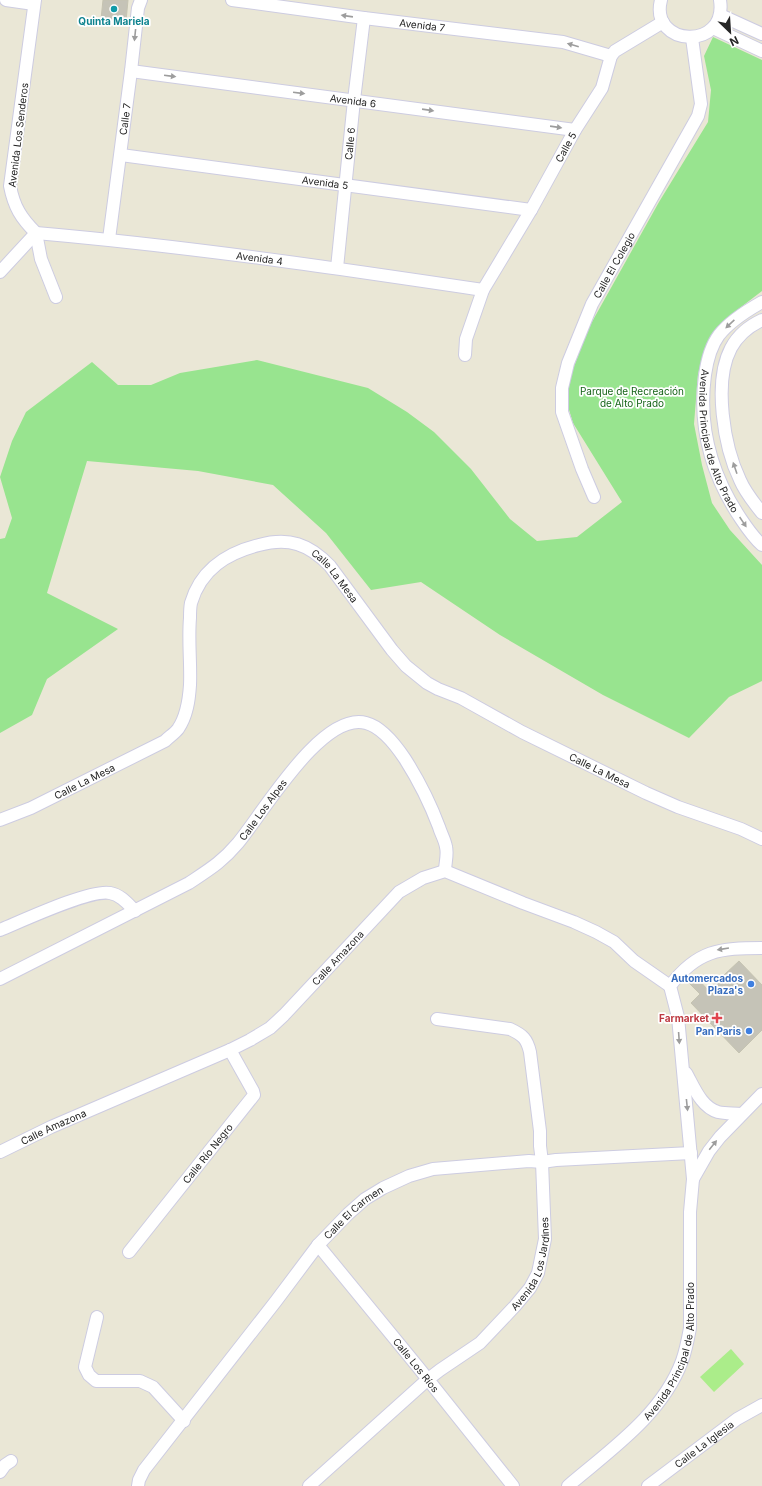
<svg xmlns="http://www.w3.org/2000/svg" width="762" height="1486" viewBox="0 0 762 1486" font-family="Inter,sans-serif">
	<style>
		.green { fill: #98e48f }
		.pitch { fill: #abed8a }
		.building { fill: #c5c3b7; stroke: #c5c3b1 }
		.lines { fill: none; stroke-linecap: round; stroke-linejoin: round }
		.minor-casing { stroke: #cdcce1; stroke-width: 14 }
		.minor { stroke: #fff; stroke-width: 12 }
		.oneway { fill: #9d9d9d }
		.culture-dot { fill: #0f9aa8; stroke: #fff; stroke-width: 1.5 }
		.shop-dot { fill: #3f7fe0; stroke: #fff; stroke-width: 1.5 }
		.health-dot { fill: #e0444e; stroke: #fff; stroke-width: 1.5 }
		.labels { text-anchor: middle; stroke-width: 3.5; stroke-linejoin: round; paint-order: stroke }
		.culture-label { font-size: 10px; font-weight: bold; fill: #0d838f; stroke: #fff }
		.street-label { font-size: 10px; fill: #262626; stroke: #fff }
		.park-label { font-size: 10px; fill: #166418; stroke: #fff }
		.shop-label { font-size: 10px; font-weight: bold; fill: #366cbe; stroke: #fff; text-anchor: end }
		.health-label { font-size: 10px; font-weight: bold; fill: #be3a42; stroke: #fff; text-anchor: end }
	</style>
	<rect width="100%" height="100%" fill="#eae7d6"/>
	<path class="green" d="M713,37L762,60V291L728,317L707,344L698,374L694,424L702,465L712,503L730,530L762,565V681L729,697L689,738L603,695L500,635L421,582L371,590L326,533L273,485L198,471L87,461L47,593L118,629L47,679L32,715L0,733V539L5,538L12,518L0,477L12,441L26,412L92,362L118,385H151L180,373L257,360L368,388L407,412L434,432L471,469L510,519L537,541L577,537L622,502L573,423L567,403L570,377L588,329L659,202L708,122L711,90L704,56Z"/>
	<path class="pitch" d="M731,1349L744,1364L714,1392L700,1377Z"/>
	<path class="building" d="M103,0H128L126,21L101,19Z
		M739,961L762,985V1030L739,1053L691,1003L700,994L689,983L696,977L708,990Z"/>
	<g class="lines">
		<g class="minor-casing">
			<g id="minor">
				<path d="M6,0L34,4"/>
				<path d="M35,0L10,186C14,207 21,218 36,233"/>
				<path id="s1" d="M232,0L364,18L563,42L611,56"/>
				<path d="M661,0C649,47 728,51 720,0"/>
				<path d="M720,15L762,34"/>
				<path d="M713,28L762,51"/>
				<path id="s2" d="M131,71L575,130"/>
				<path id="s3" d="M121,155L531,210"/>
				<path id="s4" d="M36,233C186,246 335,268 483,290"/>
				<path d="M36,233L41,259L56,297"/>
				<path id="s5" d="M109,239L131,71L138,8L141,0"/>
				<path id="s6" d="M337,268L354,100L364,18"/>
				<path d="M0,272L36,233"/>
				<path id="s7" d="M762,302C746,311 730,321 719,335C710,347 707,361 705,375C698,427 712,476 741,519C747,528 754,538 762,545"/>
				<path d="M762,320C749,326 738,335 731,348C713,382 724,447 740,480C745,492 754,503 762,513"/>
				<path id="s8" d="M465,355L466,339L483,290L531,210L575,130L602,88L611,56L615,51L663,22"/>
				<path id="s9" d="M594,497L582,469L562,412V388L568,363L592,304L698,116L701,104L692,38"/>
				<path id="s10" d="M0,820L31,808L165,741C169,737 175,733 178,729C187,716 189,700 190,685C191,663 188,641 190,618C190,613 190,608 191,603C201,569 227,553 259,545C289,537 309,544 330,566L392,650L406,666L427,683L438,689L461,698L522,732L646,793L678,807L741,829L762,839"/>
				<path d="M0,930C22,921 90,889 110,893C121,895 128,904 135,911"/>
				<path id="s11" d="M0,979L189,883C210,869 222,862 238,843C263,813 322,711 366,723C382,727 397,747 405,759C419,781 430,803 439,827C441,834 445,840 446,847C448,854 445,864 445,871"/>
				<path d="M686,1073C694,1087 701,1107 718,1112C726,1114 734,1113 741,1114"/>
				<path id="s12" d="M0,1152L51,1127L230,1050L250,1040L270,1028L284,1015L399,892L423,878L445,871L523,903L574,922L596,932L614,942L634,961L670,986"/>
				<path d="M693,1179L709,1151L720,1137L762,1094"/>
				<path id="s13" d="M318,1245L418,1367L513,1486"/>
				<path id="s14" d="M129,1252L254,1095L253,1091L230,1050"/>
				<path d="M97,1317L85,1367L89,1375L96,1381H140L153,1387L184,1421"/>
				<path d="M0,1472L5,1465L11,1461"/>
				<path id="s15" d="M138,1486L139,1480L144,1470L276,1301L318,1245L348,1214L365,1199L383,1188L409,1176L433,1169L529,1161L542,1162L556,1160L691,1153"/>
				<path id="s16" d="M309,1486L427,1380L440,1370L480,1343L515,1306L530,1288L538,1273L545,1239L542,1162L540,1146V1131L530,1052C527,1039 523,1035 510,1029L437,1019"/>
				<path id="s17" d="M568,1486C610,1450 662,1415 682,1361C686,1350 688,1339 690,1328V1212L693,1179L678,1017L670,986C697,950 720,948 762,948"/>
				<path id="s18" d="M648,1486L737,1419L762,1405"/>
			</g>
		</g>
		<use href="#minor" class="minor"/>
	</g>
	<defs><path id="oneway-solid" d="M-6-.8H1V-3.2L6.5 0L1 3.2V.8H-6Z"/></defs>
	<g class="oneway">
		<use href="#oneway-solid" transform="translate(347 16) rotate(-172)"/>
		<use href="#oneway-solid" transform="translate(135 35) rotate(96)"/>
		<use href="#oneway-solid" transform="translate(573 45) rotate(-164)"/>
		<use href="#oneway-solid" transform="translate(170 76) rotate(7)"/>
		<use href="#oneway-solid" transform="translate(299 93) rotate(7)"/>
		<use href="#oneway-solid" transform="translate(428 110) rotate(8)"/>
		<use href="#oneway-solid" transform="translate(556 127) rotate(8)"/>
		<use href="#oneway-solid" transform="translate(730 324) rotate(137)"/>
		<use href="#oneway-solid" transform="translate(735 468) rotate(-109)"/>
		<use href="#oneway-solid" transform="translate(743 522) rotate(56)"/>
		<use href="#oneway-solid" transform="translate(723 949) rotate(171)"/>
		<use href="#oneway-solid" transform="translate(679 1038) rotate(86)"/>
		<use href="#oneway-solid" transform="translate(687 1105) rotate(84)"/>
		<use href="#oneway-solid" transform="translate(713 1145) rotate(-51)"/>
	</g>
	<circle class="culture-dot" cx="114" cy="9" r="4"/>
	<g class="shop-dot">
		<circle cx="751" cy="984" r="4"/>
		<circle cx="749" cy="1031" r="4"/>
	</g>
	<path class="health-dot" d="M715 1012h4v4h4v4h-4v4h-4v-4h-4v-4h4z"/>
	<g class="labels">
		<g class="culture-label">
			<text x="114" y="25">Quinta Mariela</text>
		</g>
		<g class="street-label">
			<text dy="4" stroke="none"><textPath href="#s1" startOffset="192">Avenida 7</textPath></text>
			<text dy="4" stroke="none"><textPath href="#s2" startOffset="224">Avenida 6</textPath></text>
			<text dy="4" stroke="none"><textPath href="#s5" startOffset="121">Calle 7</textPath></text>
			<text transform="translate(18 135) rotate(-83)" y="4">Avenida Los Senderos</text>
			<text dy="4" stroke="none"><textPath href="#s6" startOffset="125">Calle 6</textPath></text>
			<text dy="4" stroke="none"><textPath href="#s8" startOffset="233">Calle 5</textPath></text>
			<text dy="4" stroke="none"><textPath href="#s3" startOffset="206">Avenida 5</textPath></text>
			<text dy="4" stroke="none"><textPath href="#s4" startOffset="225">Avenida 4</textPath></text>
			<text dy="4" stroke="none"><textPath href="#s9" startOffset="249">Calle El Colegio</textPath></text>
			<text dy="4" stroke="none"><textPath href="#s7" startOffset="166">Avenida Principal de Alto Prado</textPath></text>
			<text dy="4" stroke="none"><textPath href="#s10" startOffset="512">Calle La Mesa</textPath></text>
			<text dy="4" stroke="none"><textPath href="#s10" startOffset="848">Calle La Mesa</textPath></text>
			<text dy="4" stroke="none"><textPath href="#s10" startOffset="93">Calle La Mesa</textPath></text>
			<text dy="4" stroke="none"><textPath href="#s11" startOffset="317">Calle Los Alpes</textPath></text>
			<text dy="4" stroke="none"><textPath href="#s12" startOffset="395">Calle Amazona</textPath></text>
			<text dy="4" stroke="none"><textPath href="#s12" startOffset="59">Calle Amazona</textPath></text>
			<text dy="4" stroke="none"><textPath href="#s14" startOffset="126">Calle Río Negro</textPath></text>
			<text dy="4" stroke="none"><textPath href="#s15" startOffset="350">Calle El Carmen</textPath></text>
			<text dy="4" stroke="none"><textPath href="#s16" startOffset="321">Avenida Los Jardines</textPath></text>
			<text dy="4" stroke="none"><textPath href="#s17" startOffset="177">Avenida Principal de Alto Prado</textPath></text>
			<text dy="4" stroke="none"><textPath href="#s13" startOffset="155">Calle Los Ríos</textPath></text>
			<text dy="4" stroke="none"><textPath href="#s18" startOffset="70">Calle La Iglesia</textPath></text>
		</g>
		<g class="park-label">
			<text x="632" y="395">Parque de Recreación<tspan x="632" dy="12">de Alto Prado</tspan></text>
		</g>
		<g class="shop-label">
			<text x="743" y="982">Automercados<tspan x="743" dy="12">Plaza's</tspan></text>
			<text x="741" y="1035">Pan Paris</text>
		</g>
		<g class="health-label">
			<text x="709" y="1022">Farmarket</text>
		</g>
	</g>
	<g transform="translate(730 32) rotate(155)" stroke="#ffffff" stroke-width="3" paint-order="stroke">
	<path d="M0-3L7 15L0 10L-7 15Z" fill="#262626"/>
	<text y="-6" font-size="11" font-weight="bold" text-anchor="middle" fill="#262626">N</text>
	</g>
</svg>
